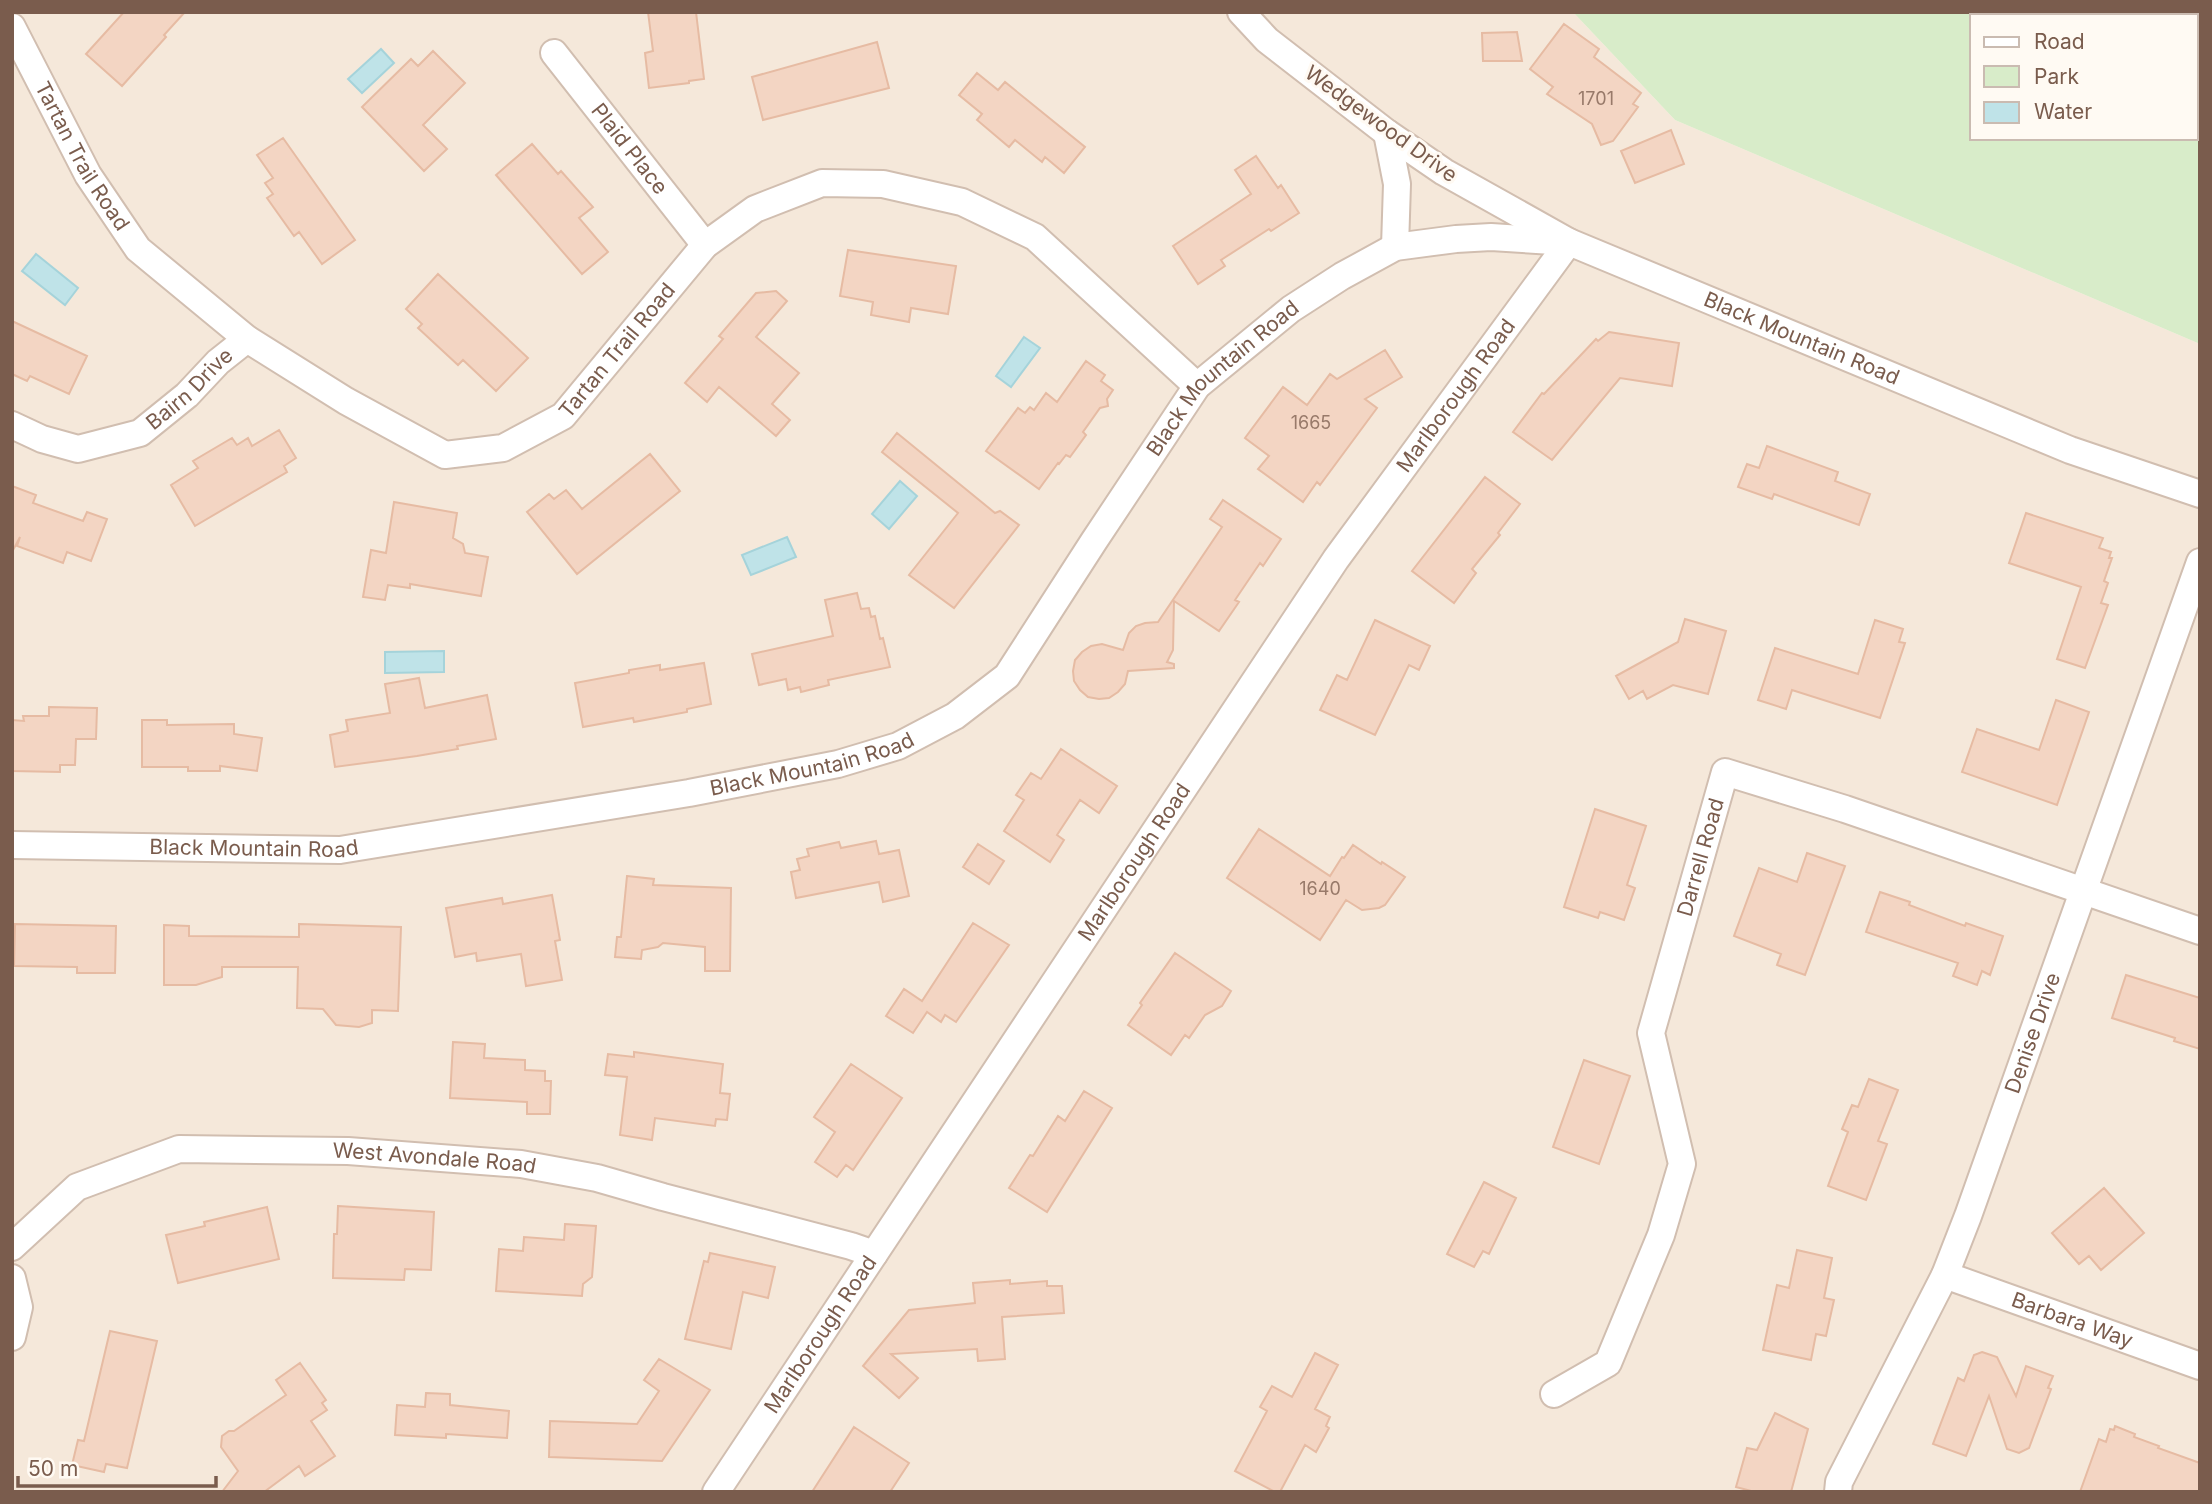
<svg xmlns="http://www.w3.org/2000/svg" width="2212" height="1504" viewBox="0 0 2212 1504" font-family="Inter,sans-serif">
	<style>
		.residential { fill: #f5e8da }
		.green { fill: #d8ecc9; fill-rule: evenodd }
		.water { fill: #bfe3e8; stroke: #a5d3da; stroke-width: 2 }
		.building { fill: #f3d5c3; stroke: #e6bba3; stroke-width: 2 }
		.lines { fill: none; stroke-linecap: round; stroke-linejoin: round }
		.minor-casing { stroke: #d1beb0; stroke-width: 30 }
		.minor { stroke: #fff; stroke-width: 26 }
		.labels { text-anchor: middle; stroke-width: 6; stroke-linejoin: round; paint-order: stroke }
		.number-label { font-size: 18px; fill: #987a6a }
		.street-label { font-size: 21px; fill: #7a5c4d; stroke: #fffaf3 }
	</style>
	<rect width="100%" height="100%" fill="#fdf6ec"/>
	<path class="residential" d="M12,12H1573L1675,120L2200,344V1492H12Z"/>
	<path class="green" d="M1573,12H2200V344L1675,120ZM1972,16H2196V138H1972Z"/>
	<path class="water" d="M381,49L394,63L362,93L348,79Z
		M36,254L78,288L65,305L22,271Z
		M1024,337L1040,348L1011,387L996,376Z
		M900,481L917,496L889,529L872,514Z
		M787,537L796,557L751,575L742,555Z
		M444,651V672L385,673V652Z"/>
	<path class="building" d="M124,12H185L164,35L166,37L122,86L86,54Z
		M648,12H696L704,79L689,81V83L649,88L645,53L653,51Z
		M1564,24L1599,49L1594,57L1641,93L1633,104L1638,107L1613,141L1601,145L1592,124L1547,94L1553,87L1530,69Z
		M1517,32L1522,61H1483L1482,33Z
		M877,42L889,88L763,120L752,77Z
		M433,51L465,83L423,125L447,149L424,171L362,107L411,59L418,66Z
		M977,73L998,90L1005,82L1085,147L1064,173L1045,157L1042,162L1015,140L1009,147L977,120L982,114L959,95Z
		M1671,130L1684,164L1635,183L1621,151Z
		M283,138L355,240L322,264L299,232L294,236L267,198L273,194L265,183L273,178L257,155Z
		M532,144L558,174L561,171L593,207L579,218L608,252L582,274L496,175Z
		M1256,156L1278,188L1281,185L1299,213L1271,231L1269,229L1221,260L1225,266L1198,284L1173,246L1251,194L1235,170Z
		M848,250L956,266L948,314L911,308L909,322L871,315L873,302L840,296Z
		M438,274L528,358L496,391L463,360L458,365L418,328L422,324L406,309Z
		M776,291L787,301L756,337L799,373L772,404L790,420L776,436L719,387L707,402L685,383L723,339L719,336L756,293Z
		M12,321L87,356L69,394L30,376L27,381L12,374Z
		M1609,332L1679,343L1672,386L1620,378L1552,460L1513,432L1542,393L1544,394L1596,339L1598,341Z
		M1385,350L1402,377L1365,399L1377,408L1320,485L1317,482L1303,502L1258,469L1269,456L1245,438L1283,387L1307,405L1330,374L1337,379Z
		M1086,361L1105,375L1101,381L1113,390L1107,399L1108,406L1100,408L1083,432L1086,435L1070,457L1066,455L1059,464L1058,463L1039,489L986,451L1018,408L1025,413L1030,407L1034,410L1046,393L1057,402Z
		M279,430L296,458L284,466L287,472L195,526L171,485L198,468L193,461L232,438L237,445L248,438L252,446Z
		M897,433L995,513L1000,511L1019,525L954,608L909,575L958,513L882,452Z
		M1767,446L1838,472L1835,481L1870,494L1859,525L1774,494L1772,499L1738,487L1747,464L1759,468Z
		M650,454L680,491L577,574L527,512L549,494L554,499L566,490L582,509Z
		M1485,477L1520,504L1498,533L1500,535L1472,569L1476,573L1454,603L1412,571Z
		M12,486L36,495L33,503L83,521L87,512L107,519L91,561L67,552L63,563L17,546L20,537L12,552Z
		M1223,500L1281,539L1263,566L1260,563L1235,600L1239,602L1219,631L1174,601L1173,650L1167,662L1174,664V668L1128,671L1125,684L1118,692L1109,698L1099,699L1088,697L1080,690L1074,681L1073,671L1075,660L1082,652L1091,646L1102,644L1123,650L1129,633L1136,626L1145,623L1158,622L1222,527L1210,519Z
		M394,502L457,513L453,538L463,544L465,553L488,557L481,596L410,584V588L388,585L385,600L363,597L371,550L386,553Z
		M2026,513L2103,538L2099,548L2111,552L2109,558H2112L2104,581L2108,583L2101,603L2108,605L2085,668L2057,659L2081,587L2009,563Z
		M857,593L861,609L869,608L871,617L875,616L880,639L883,638L890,667L828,680L829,685L801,692L800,687L788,690L786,679L759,685L752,654L833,636L825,600Z
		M1685,619L1726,631L1708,694L1673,685L1647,699L1643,691L1629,699L1616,676L1678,642Z
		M1375,620L1430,646L1419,670L1409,665L1375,735L1320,710L1337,675L1347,680Z
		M1875,620L1903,629L1899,642L1905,643L1880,718L1792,690L1786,709L1758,700L1775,648L1858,674Z
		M704,663L711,704L687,709V712L634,722L633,718L583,727L575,683L629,673V670L660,665V670Z
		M419,678L425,708L487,695L496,739L457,746L458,749L417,756L335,767L330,735L348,731L346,720L390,713L385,684Z
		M2056,700L2089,712L2057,805L1962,772L1977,729L2039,750Z
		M49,707L97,708L96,739H76L75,765H60V772L12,771V720L24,721L23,716H49Z
		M142,720H167V725L234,724V734L262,738L257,771L220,766V771H188V767H142Z
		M1061,749L1117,786L1099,813L1080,800L1057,835L1064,840L1050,862L1004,831L1024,800L1016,795L1031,773L1041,779Z
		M1595,809L1646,826L1627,885L1635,888L1624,920L1600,912L1598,918L1564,907Z
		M1259,829L1330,876L1342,857L1344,858L1353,845L1381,864L1382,862L1405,877L1385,905L1379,908L1362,910L1346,900L1320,940L1227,878Z
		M876,841L879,854L899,850L909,896L883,902L879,882L796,898L791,872L800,870L797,859L809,856L807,849L839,842L841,848Z
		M978,844L1004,861L989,884L963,867Z
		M1807,853L1845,866L1805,975L1777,965L1781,954L1734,936L1759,868L1797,882Z
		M627,876L654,879L653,885L731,888L730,971H705V947L663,943L658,947L642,950L641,959L615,957L617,937H621Z
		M1880,892L1910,902L1909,905L1965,926L1966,923L2003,936L1990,975L1982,971L1977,985L1953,976L1958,963L1866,932Z
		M552,895L560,940L555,941L562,980L526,986L521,954L477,961L476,953L455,957L446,908L502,898L503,904Z
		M973,923L1009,945L956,1022L945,1015L941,1022L927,1012L913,1033L886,1016L904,989L922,1001Z
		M15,924L116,926L115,973H77V967L14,966Z
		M299,924L401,927L398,1011L372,1010V1023L359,1027L336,1025L323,1009L297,1008L298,967H222V977L196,985H164V925L189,926V936L299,937Z
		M1175,953L1231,991L1222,1006L1205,1015L1189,1038L1185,1035L1171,1055L1128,1025L1142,1005L1140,1003Z
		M2126,975L2200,998V1049L2174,1041L2175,1038L2112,1018Z
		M453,1042L485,1044L484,1058L525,1060V1070L545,1071V1081H551L550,1114H527V1102L450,1098Z
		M634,1052L723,1064L720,1093L730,1094L727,1120L716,1119L715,1126L655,1118L652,1140L620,1135L627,1077L605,1075L608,1054L634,1057Z
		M1584,1060L1630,1076L1599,1164L1553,1147Z
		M851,1064L902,1098L853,1170L846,1165L837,1177L815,1162L835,1132L814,1117Z
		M1869,1079L1898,1090L1878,1141L1887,1144L1866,1200L1828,1186L1848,1132L1842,1129L1852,1105L1858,1107Z
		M1084,1091L1112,1108L1047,1212L1009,1188L1030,1155L1033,1156L1058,1116L1065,1121Z
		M1484,1182L1516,1198L1489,1254L1483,1251L1474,1267L1447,1254Z
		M2104,1188L2144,1233L2101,1270L2089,1256L2079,1264L2052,1233Z
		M338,1206L434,1212L431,1270L405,1269L404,1280L333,1278L334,1234H337Z
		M267,1207L279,1259L178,1283L166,1235L205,1226L204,1222Z
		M565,1224L596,1226L592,1277L583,1284L582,1296L496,1291L499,1249L523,1251L524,1237L564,1240Z
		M1797,1250L1832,1258L1824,1298L1834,1300L1826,1336L1816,1334L1811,1360L1763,1350L1777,1285L1789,1288Z
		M710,1253L775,1267L768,1298L743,1292L731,1349L685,1339L704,1261L708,1262Z
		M1010,1280V1284L1047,1281V1286H1062L1064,1313L1002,1317L1005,1359L978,1361L977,1349L891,1354L918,1378L899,1398L863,1366L909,1310L975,1303L973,1283Z
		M110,1331L157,1341L127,1468L106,1464L104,1472L72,1465L78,1440L84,1441Z
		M1982,1352L1997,1357L2016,1396L2026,1366L2053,1376L2048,1388L2051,1389L2029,1448L2019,1453L2007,1449L1989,1396L1966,1456L1933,1444L1958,1378L1964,1381L1974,1355Z
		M1315,1353L1338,1365L1315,1409L1330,1417L1326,1426L1329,1428L1316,1452L1305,1445L1280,1492H1275L1235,1471L1267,1411L1260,1407L1272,1386L1292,1397Z
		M659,1359L710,1390L662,1461L549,1457L550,1421L637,1424L659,1391L644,1380Z
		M300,1363L326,1400L322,1403L327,1410L311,1421L335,1456L305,1476L299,1466L264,1492H222L238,1471L221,1447L222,1436L229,1431H234L286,1395L276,1380Z
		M426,1393L450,1394V1405L509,1411L507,1438L446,1434V1438L395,1435L397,1405L425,1407Z
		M1775,1413L1808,1429L1791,1492H1755L1736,1487L1747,1448L1757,1450Z
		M2115,1426L2135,1434L2134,1437L2159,1446L2158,1448L2200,1463V1492H2080L2099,1439L2106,1442L2110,1429L2114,1430Z
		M854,1427L909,1463L890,1492H812Z"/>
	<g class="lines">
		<g class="minor-casing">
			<g id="minor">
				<path id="s1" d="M12,27L88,175L138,249L247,339L346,401L445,455L503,448L563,416L705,245L755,209L822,183L883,184L962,202L1035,237L1197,386"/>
				<path id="s2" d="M554,53L705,245"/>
				<path d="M1387,133L1397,184L1395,247"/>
				<path id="s3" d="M12,425L42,439L78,449L140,433L187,395L218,362L247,339"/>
				<path id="s4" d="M12,845L340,850L689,793L838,764L898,746L955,716L1007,676L1094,541L1197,386L1291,309L1342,276L1395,247L1456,239L1491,237L1569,242L2070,450L2200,494"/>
				<path id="s5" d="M12,1247L77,1187L179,1149L348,1151L521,1164L597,1178L663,1197L851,1246L874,1254"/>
				<path id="s6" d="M1945,1275L2200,1366"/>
				<path d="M12,1278L19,1307L12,1337"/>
				<path id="s7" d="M1554,1394L1608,1363L1661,1235L1682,1164L1651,1033L1725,772L1845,809L2200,931"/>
				<path id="s8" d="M716,1492L1336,559L1569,242L1444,172L1387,133L1267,40L1241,12"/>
				<path id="s9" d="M1838,1492L1839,1482L1945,1275L1968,1216L2200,562"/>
			</g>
		</g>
		<use href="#minor" class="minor"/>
	</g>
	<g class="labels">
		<g class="number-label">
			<text x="1596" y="105">1701</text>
			<text x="1311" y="429">1665</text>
			<text x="1320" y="895">1640</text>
		</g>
		<g class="street-label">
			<text transform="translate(1381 124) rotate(36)" y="7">Wedgewood Drive</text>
			<text dy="7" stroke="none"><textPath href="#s2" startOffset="122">Plaid Place</textPath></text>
			<text dy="7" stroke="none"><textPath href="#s1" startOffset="147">Tartan Trail Road</textPath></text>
			<text dy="7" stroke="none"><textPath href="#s4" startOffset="2042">Black Mountain Road</textPath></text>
			<text dy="7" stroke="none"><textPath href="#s1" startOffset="838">Tartan Trail Road</textPath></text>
			<text dy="7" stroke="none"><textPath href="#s4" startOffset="1396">Black Mountain Road</textPath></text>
			<text dy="7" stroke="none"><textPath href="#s3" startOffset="201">Bairn Drive</textPath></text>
			<text dy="7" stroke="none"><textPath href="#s8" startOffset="1323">Marlborough Road</textPath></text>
			<text dy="7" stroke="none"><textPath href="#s4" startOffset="808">Black Mountain Road</textPath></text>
			<text dy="7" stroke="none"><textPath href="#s4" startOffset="242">Black Mountain Road</textPath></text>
			<text dy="7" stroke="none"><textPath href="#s7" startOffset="592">Darrell Road</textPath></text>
			<text dy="7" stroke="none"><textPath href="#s8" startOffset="756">Marlborough Road</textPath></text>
			<text dy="7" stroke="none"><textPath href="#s9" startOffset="500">Denise Drive</textPath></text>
			<text dy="7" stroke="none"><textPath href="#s5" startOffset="453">West Avondale Road</textPath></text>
			<text dy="7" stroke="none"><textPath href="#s6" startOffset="135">Barbara Way</textPath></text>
			<text dy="7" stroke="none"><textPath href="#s8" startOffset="189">Marlborough Road</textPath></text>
		</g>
	</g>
	<rect width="2212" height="1504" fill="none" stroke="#7a5c4d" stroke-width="28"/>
	<rect x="1970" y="14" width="228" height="126" fill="#fffaf3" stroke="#cabbb1" stroke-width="2"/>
	<rect x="1984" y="37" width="35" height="10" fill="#ffffff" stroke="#cabbb1" stroke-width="2"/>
	<text x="2034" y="49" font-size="21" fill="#7a5c4d">Road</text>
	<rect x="1984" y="66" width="35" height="21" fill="#d8ecc9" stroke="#cabbb1" stroke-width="2"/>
	<text x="2034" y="84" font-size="21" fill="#7a5c4d">Park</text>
	<rect x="1984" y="102" width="35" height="21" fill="#bfe3e8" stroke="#cabbb1" stroke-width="2"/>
	<text x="2034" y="119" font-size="21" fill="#7a5c4d">Water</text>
	<path d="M18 1476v10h198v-10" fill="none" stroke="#7a5c4d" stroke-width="3.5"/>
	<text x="28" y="1476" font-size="21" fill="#7a5c4d" stroke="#fffaf3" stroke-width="5" paint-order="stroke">50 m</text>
</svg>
